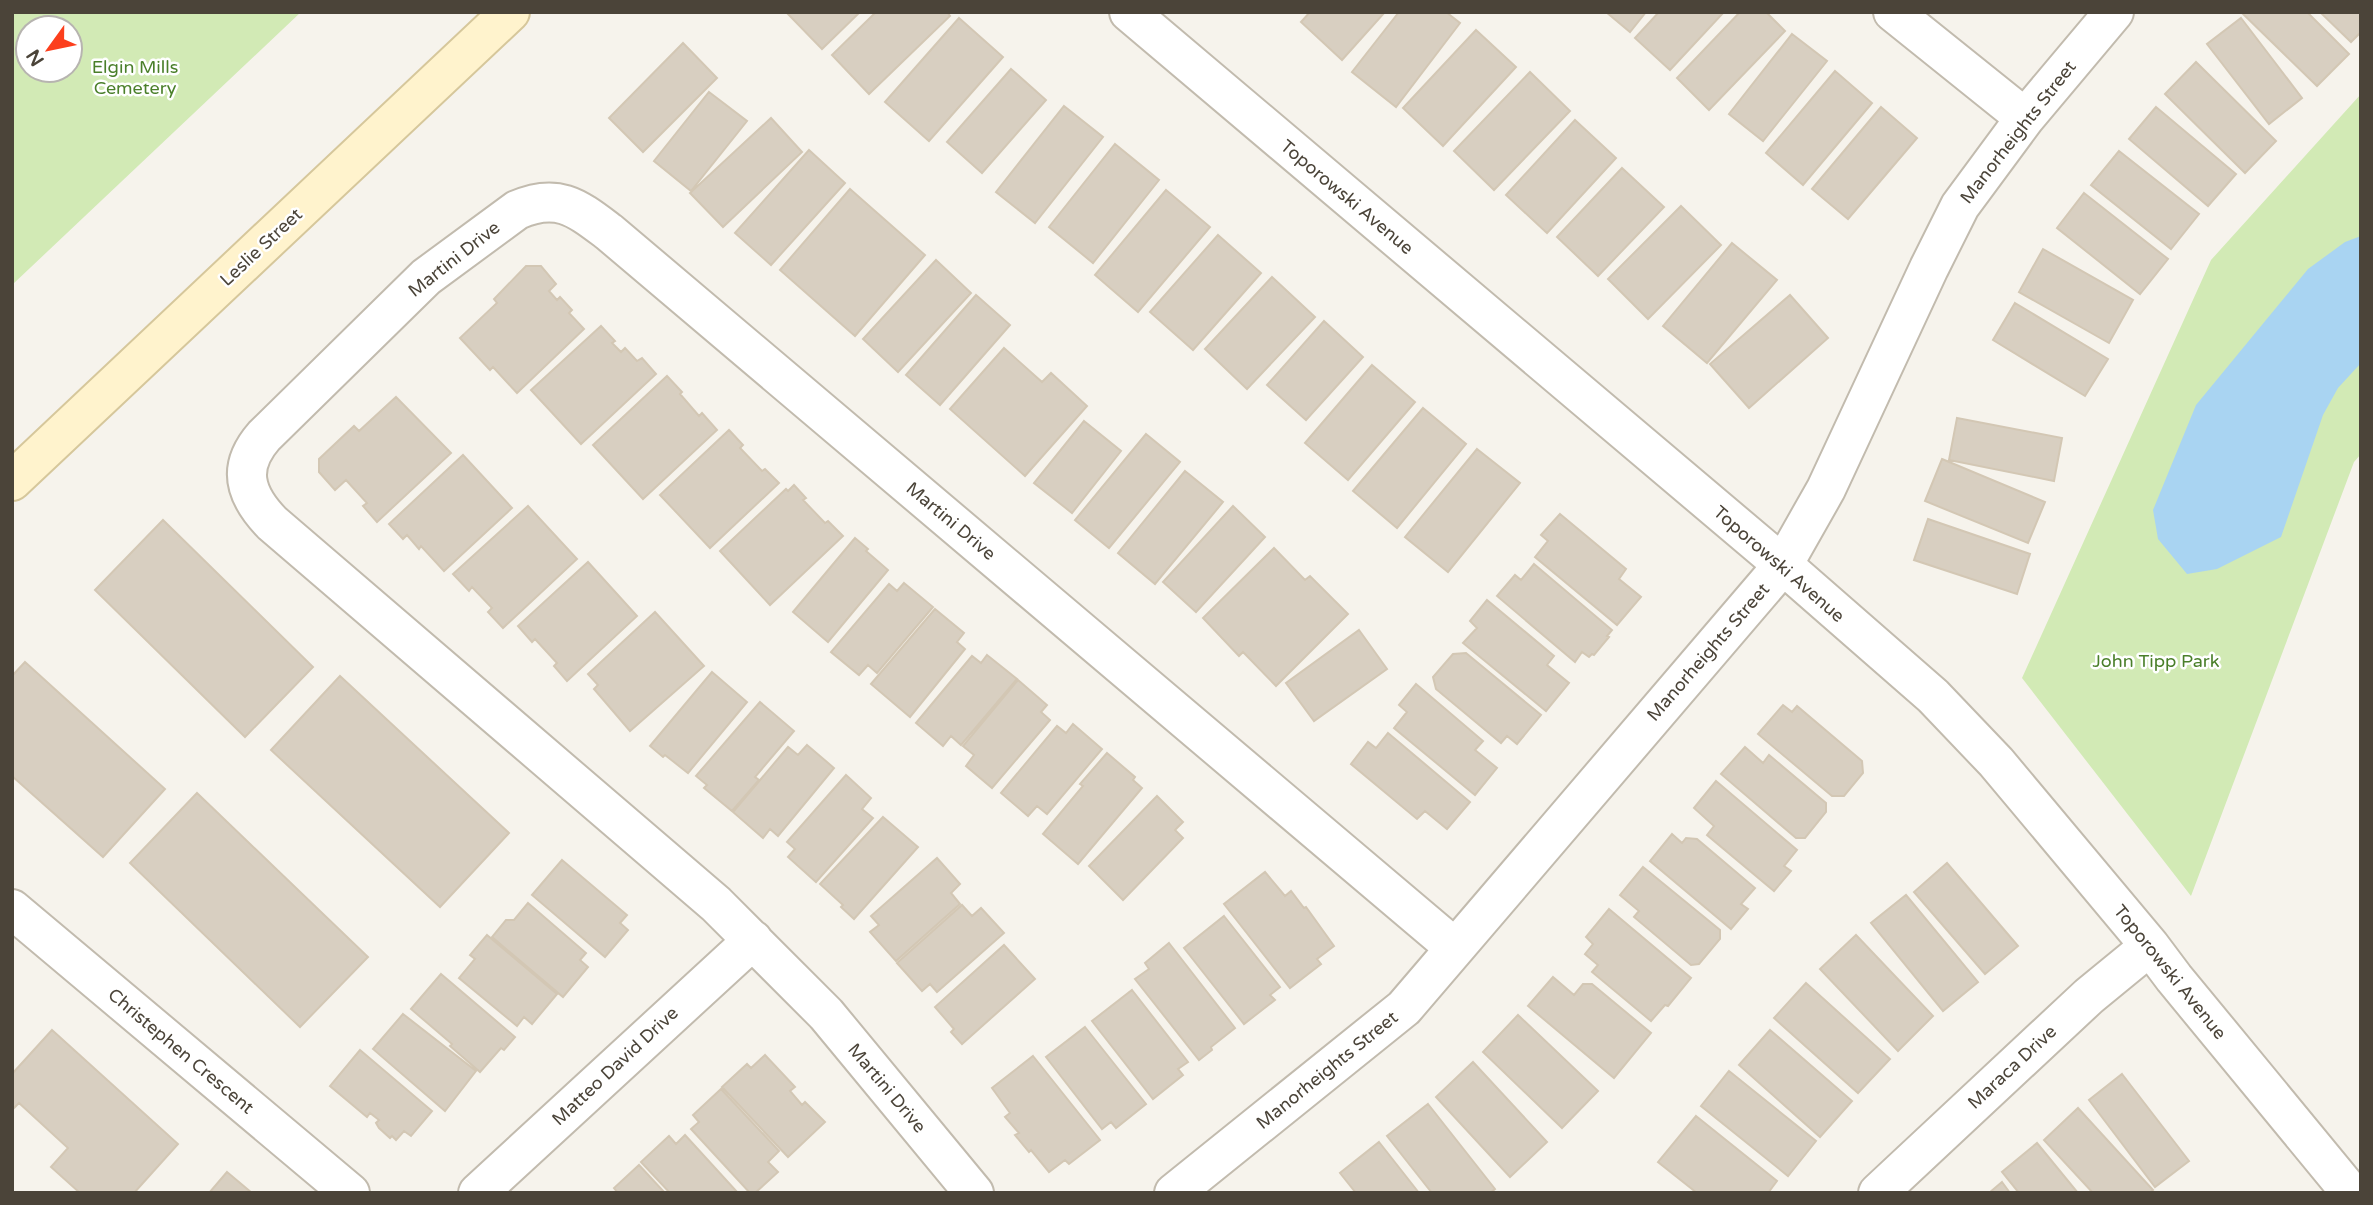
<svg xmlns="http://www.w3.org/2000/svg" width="2373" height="1205" viewBox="0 0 2373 1205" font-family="'Varela Round',sans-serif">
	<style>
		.green { fill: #d2eab5; fill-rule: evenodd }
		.water { fill: #a9d4f2 }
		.building { fill: #d8cfc1; stroke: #d3c7b4; stroke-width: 2 }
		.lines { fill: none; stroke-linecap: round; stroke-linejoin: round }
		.street-casing { stroke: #c2bbae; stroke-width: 42 }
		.secondary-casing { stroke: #d6c79b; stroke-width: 42 }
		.street { stroke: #fff; stroke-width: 38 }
		.secondary { stroke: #fff3cd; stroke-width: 38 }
		.labels { text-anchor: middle; stroke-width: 5; stroke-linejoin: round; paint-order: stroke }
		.park-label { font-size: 18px; fill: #4a7f2a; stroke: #fff }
		.street-label { font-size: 18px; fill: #4b4439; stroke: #fff }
	</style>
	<rect width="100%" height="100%" fill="#f6f3ec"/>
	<path class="green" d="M12,12H301L12,285ZM28,28H70V70H28Z
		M2361,94V454L2354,462L2191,896L2022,678L2211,260Z"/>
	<path class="water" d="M2361,236V363L2338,388L2323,415L2281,537L2217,569L2187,574L2158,539L2153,510L2196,405L2308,269L2345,242Z"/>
	<path class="building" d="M786,12H860L822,49Z
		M876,12H947L950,16L869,94L832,55Z
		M1310,12H1385L1342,60L1301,22Z
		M1399,12H1446L1460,23L1396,107L1352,72Z
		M1606,12H1646L1630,32Z
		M1659,12H1724L1670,70L1635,38Z
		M1740,12H1766L1785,31L1709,110L1677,78Z
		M2241,12H2307L2349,54L2317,86Z
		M2320,12H2361V32L2351,42Z
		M959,18L1003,57L929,141L885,102Z
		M2241,18L2302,98L2269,124L2207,44Z
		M1476,30L1516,67L1443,146L1403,108Z
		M1792,34L1827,61L1763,141L1729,114Z
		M683,43L717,78L643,152L609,118Z
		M2196,62L2276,141L2245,173L2165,94Z
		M1011,69L1046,100L982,173L947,142Z
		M1835,71L1872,103L1803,185L1766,153Z
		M1530,72L1570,111L1494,190L1454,151Z
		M709,92L747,121L691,191L654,161Z
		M1064,106L1103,137L1035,223L996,192Z
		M1881,107L1917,138L1848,219L1812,189Z
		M2156,107L2236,174L2208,206L2129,139Z
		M771,118L802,152L723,227L690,193Z
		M1575,120L1616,158L1547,233L1506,195Z
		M1115,144L1159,180L1093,263L1049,227Z
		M809,150L845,183L771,265L735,233Z
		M2119,151L2199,214L2171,249L2091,185Z
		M1622,168L1664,207L1598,276L1557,237Z
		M850,189L925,255L855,336L780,270Z
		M1166,190L1210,227L1138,312L1095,275Z
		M2084,193L2168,259L2140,294L2057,228Z
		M1681,206L1721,245L1648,319L1608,279Z
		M1218,235L1261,273L1193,350L1150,312Z
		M1732,243L1777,280L1707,363L1663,326Z
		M2043,249L2133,300L2109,343L2019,292Z
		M936,260L971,293L898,372L863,339Z
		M526,266H541L556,284L549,291L557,300L560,297L572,310L569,313L584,329L517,393L493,367L490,370L460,338L497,303L494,299Z
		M1272,277L1315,317L1247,389L1205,349Z
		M976,295L1010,325L940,405L906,375Z
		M1790,295L1828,338L1749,408L1710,364Z
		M2015,303L2108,359L2085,396L1993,340Z
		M1324,321L1363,357L1306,420L1267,385Z
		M601,326L615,341L612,343L621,352L625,348L637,361L642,358L656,374L581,444L531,390Z
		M1004,348L1042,382L1051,373L1087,406L1025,476L950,409Z
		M1372,365L1415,402L1348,480L1305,443Z
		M667,376L682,392L680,394L699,416L702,413L717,430L643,499L593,445Z
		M396,397L451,453L377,522L363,506L367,503L346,480L335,490L319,472V459L354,426L359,431Z
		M1423,408L1466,444L1397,528L1353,491Z
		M1957,418L2062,438L2054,481L1949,460Z
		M1084,421L1121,451L1072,513L1034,483Z
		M729,430L743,445L740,448L762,471L765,469L779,483L710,548L660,495Z
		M1146,434L1180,462L1109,548L1075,520Z
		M1477,449L1520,483L1448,572L1405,537Z
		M463,455L512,508L444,571L421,546L419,549L407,535L403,539L389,524Z
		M1942,459L2045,502L2028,543L1925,501Z
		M1185,471L1223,502L1155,584L1118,553Z
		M794,485L806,498L803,500L825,523L828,521L843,536L770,605L720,551L786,489L788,491Z
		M528,506L577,559L503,628L488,612L492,608L472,587L469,591L453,574Z
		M1233,506L1265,537L1196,612L1163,582Z
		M1560,514L1626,569L1619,579L1641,597L1617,625L1535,557L1548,541L1541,535Z
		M1928,519L2030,554L2017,594L1914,560Z
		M163,520L313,667L245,737L95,590Z
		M855,538L868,549L866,551L888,570L828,642L793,612Z
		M1274,548L1305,580L1310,576L1348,614L1276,686L1243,652L1239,656L1203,618Z
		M588,562L637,616L567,681L554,666L557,663L535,639L532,642L518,626Z
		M1534,564L1612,630L1607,636L1609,637L1594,655L1592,654L1589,657L1582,652L1575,662L1497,596L1515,575L1521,580Z
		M904,583L933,607L877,673L868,665L859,675L831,652L889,584L897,591Z
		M1487,600L1554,656L1547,665L1569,683L1546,711L1463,643L1477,628L1470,621Z
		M935,609L964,633L957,642L965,649L910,717L871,684Z
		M655,612L704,666L630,731L594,689L598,685L588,674Z
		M1359,630L1387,669L1314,721L1286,683Z
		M1466,653L1541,715L1517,744L1507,736L1501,743L1436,689L1433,677L1453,654Z
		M987,655L1017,679L961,745L951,736L943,746L916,723L972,656L981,663Z
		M25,662L165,789L103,857L12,776V676Z
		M712,672L747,702L688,773L665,755L663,757L650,746Z
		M340,676L509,833L440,907L271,750Z
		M1018,680L1047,705L1041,712L1050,720L992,788L966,766L974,755L963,746Z
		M1416,684L1483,741L1475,750L1497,768L1475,795L1394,728L1407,712L1399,705Z
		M760,702L794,731L755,777L759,780L732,811L704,788L707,785L696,776Z
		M1783,705L1792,712L1797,706L1862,761L1863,773L1844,796H1832L1758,734Z
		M1073,724L1102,749L1047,814L1037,806L1028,816L1001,793L1057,726L1066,733Z
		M1388,733L1470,802L1447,829L1425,811L1417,819L1351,764L1368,742L1376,748Z
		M807,745L834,768L778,836L770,829L763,838L733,812L788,747L798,755Z
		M1745,747L1763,763L1769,755L1826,803V812L1805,838H1796L1721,774Z
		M1107,753L1135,777L1133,780L1142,788L1078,864L1043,834L1083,786L1080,784Z
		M846,775L871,798L862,809L873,818L816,882L788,857L795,849L787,842Z
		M1716,781L1797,850L1784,866L1791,871L1774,891L1707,835L1714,826L1694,808Z
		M197,793L368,957L300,1027L130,863Z
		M1157,796L1183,822L1175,830L1183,838L1123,900L1089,866Z
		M883,817L918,847L854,919L841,907L843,905L820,884Z
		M1672,834L1682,843L1686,838L1697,839L1755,888L1741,904L1748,909L1731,929L1650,861Z
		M937,858L960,884L951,893L960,904L896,961L870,932L879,925L871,916Z
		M562,860L627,915L620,923L628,930L605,957L532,895Z
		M1947,863L2018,946L1985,974L1914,892Z
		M1643,867L1720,930V939L1699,964L1691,965L1634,917L1639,911L1620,895Z
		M1265,872L1285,896L1291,891L1304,908L1306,907L1334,946L1317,959L1321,964L1290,988L1224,904Z
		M1906,895L1978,982L1943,1011L1871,923Z
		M528,903L586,953L580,960L588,967L563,997L492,937L506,920H514Z
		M962,905L972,916L981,908L1004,933L937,992L930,984L922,991L897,963Z
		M1609,909L1691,978L1668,1006L1665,1005L1651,1021L1592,972L1598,965L1585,954L1593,944L1586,937Z
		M1224,916L1280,987L1270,995L1275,1000L1244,1024L1184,948Z
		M487,935L557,994L532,1024L524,1017L517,1026L459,978L475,959L470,955Z
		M1856,935L1933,1016L1898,1051L1820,969Z
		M1169,943L1235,1028L1211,1047L1212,1050L1199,1060L1135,979L1149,969L1145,963Z
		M1004,945L1035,979L962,1044L951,1032L954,1029L935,1007Z
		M441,974L515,1037L504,1050L501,1048L480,1072L450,1046L452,1044L411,1009Z
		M1553,977L1574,995L1583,984H1592L1651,1033L1614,1078L1528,1006Z
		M1806,983L1890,1059L1858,1093L1774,1018Z
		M1132,990L1188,1062L1178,1069L1183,1075L1153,1099L1092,1021Z
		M403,1014L476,1071L445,1111L373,1049Z
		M1518,1015L1598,1091L1562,1128L1483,1052Z
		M1085,1027L1146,1104L1116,1128L1111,1122L1102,1129L1046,1057Z
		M52,1030L178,1144L134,1193H80L51,1167L68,1148L19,1103L12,1110V1074Z
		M1770,1030L1852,1101L1820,1137L1739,1065Z
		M360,1050L432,1111L411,1136L404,1131L396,1140L392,1136L390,1138L379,1128L376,1123L379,1120L370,1113L367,1117L330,1086Z
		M765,1055L795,1087L790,1091L802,1105L805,1102L825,1122L788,1157L722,1087L747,1064L751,1068Z
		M1033,1056L1100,1140L1069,1164L1065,1160L1049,1172L1031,1150L1029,1152L1015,1135L1019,1133L1005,1117L1010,1113L992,1088Z
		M1473,1062L1547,1142L1510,1177L1436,1097Z
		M1729,1071L1816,1141L1788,1176L1701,1106Z
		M2122,1074L2189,1161L2155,1187L2089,1100Z
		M721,1089L779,1151L768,1162L778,1172L755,1193H750L691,1129L699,1122L693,1115Z
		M1428,1104L1495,1189L1490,1193H1432L1387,1136Z
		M2078,1108L2153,1190L2150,1193H2093L2044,1140Z
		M1696,1116L1777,1181L1768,1193H1697L1658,1162Z
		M685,1135L738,1193H670L641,1162L669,1136L676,1144Z
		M1379,1142L1419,1193H1356L1340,1173Z
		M2037,1143L2078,1193H2019L2002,1172Z
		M639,1165L665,1193H618L614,1188Z
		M227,1172L252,1193H209Z
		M2002,1182L2010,1193H1989Z"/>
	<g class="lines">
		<g class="street-casing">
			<path id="street" d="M1129,12L1783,565L1933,696L1996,762L2150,946L2174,978L2351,1193
				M1893,12L2025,118
				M12,909L350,1193
				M478,1193L753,940
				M974,1193L826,1014L716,904L272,523C244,494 237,467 264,436L426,277L517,210C558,192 577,208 609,232L1455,948
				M1174,1193L1404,1008L1783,565L1826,489L1929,268L1960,206L2025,118L2114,12
				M1878,1193L2089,996L2150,946"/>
		</g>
		<g class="secondary-casing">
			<path id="secondary" d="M12,481L510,12"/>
		</g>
		<use href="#street" class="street"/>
		<use href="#secondary" class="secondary"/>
	</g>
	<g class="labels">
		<g class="park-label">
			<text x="135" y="73">Elgin Mills<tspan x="135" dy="21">Cemetery</tspan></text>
			<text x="2156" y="667">John Tipp Park</text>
		</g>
		<g class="street-label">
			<text transform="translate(2018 132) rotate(-52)" y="6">Manorheights Street</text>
			<text transform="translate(1347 197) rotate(40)" y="6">Toporowski Avenue</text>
			<text transform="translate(261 247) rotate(-43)" y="6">Leslie Street</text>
			<text transform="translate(454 259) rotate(-38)" y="6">Martini Drive</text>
			<text transform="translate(951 521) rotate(40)" y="6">Martini Drive</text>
			<text transform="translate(1779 564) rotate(41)" y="6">Toporowski Avenue</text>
			<text transform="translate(1708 652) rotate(-49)" y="6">Manorheights Street</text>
			<text transform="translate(2170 972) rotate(51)" y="6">Toporowski Avenue</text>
			<text transform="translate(181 1051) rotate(40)" y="6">Christephen Crescent</text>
			<text transform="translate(615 1066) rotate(-43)" y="6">Matteo David Drive</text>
			<text transform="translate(2012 1067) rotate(-43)" y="6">Maraca Drive</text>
			<text transform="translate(1327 1070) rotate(-39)" y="6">Manorheights Street</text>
			<text transform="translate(887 1088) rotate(50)" y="6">Martini Drive</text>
		</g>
	</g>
	<rect width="2373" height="1205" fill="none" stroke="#4b4439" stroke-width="28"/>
	<g transform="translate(49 49) rotate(237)"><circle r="33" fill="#ffffff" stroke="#b7b4b0" stroke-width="2"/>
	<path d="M0-5L12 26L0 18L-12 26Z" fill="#fc3f1d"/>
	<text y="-10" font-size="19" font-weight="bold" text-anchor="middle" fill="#4b4439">N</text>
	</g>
</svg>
